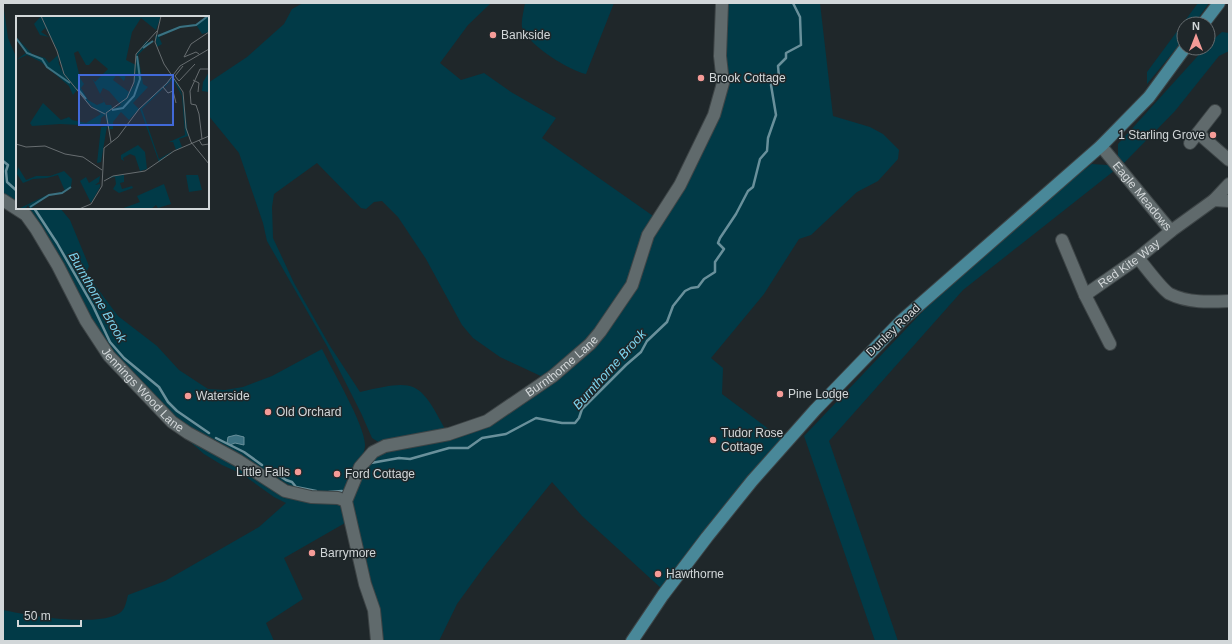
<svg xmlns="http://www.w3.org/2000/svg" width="1232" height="644" viewBox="0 0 1232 644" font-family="Arial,sans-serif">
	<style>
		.green { fill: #013a47 }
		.water { fill: #3c7181; stroke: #69909b }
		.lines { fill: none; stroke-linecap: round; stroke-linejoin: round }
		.stream { stroke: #69909b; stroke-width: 2.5 }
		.minor-casing { stroke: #3d4446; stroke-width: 14 }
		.major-casing { stroke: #3d4446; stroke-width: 14 }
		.minor { stroke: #606a6c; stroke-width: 12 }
		.major { stroke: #498899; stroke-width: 12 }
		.poi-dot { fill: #f59b97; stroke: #1f272a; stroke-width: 1.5 }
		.labels { text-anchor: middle; stroke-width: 3; stroke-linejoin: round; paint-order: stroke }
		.poi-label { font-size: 12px; fill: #d2d7d9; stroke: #1f272a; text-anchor: start }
		.street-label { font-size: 12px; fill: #d2d7d9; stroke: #1f272a }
		.water-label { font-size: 13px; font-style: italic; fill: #7bd3ed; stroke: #1f272a }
		.inset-river { fill: none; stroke: #3c7181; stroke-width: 2 }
		.inset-road { fill: none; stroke: #676d70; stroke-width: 1 }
		.view { fill: #4169d8; fill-opacity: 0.15; stroke: #4169d8; stroke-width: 2 }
		.inset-edge { fill: none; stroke: #d2d7d9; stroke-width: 2 }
	</style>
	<rect width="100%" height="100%" fill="#1f272a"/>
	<path class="green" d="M3,3L8,38L17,59V204L3,193Z
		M303,3H491L468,25L440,63L461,80L484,73L511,92L556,118L542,138L656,218L634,273L591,337L545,378L500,357L473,338L462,325L426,259L398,217L382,201L374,202L366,209L361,208L317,163L274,194L272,207L273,238L294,283L330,346L360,392C416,379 419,380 446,431L380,443L372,438L361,413L327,346L267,241L263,223L239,153L208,115V83L247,57L284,24L292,9Z
		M525,3H614L586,74C570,71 526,44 522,27C521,20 524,10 525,3Z
		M727,3H820L833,116L870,127L883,134L899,150L898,159L878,181L857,192L811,235L799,239L764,294L711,358L723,368L722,394L782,439L662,589L582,516L552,482L486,564L457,604L439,641H382L375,597L366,559L356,530L353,505L352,495L364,467L381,452L465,432L596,343L701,150L725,57Z
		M1198,3H1209L1194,24H1184V39L1147,84V72Z
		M1222,32L1229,33V51L1219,56L1175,111L1124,163L963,290L829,441L898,641H875L804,436L925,309L957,279L1081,172L1092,164L1107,165L1118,155V144L1205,48H1208V44Z
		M22,208H60L70,220L89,266L86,273L118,316L157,346L179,370L208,389L225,390L243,387L272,376L322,349C332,370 365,425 365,445C365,457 350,483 343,493L324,494L296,489L172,419L107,348L67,269L44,232L42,226L35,221Z
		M187,439L209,448L284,496L293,499L338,504L343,505L345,523L284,558L303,599L266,623L274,641H3V610C31,616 90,626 116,615C125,612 126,603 128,595L165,581L259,527L286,503L274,497L242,474L222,465L204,454Z"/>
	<path class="water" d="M236,435L244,437V445L235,443L230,445L227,443L228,437Z"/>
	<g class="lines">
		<path class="stream" d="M3,161L8,165L6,171L7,182L17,191
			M34,208L57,243L93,306L110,342L124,358L159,387L168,402L177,411L209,433
			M216,438L244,452L262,465
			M371,463L399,458L410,459L449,448H468L482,438L506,434L536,418L562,423H575L579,418L582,409L626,365L641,352L647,341L667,322L673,306L685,291L691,288L698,287L704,279L715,272V262L724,249L718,243L720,238L736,214L748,191L753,187L760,159L767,151L768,138L776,115L771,85L779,77L778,66L786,58V53L801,45L800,17L793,3
			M271,470L286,480L292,482L296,487L316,491
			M329,492L342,491"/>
		<g class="minor-casing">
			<g id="minor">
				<path d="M1198,133L1229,160"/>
				<path d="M1190,143L1215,111"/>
				<path id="s1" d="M1101,146L1171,231L1214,200L1229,201"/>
				<path id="s2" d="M3,200L26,215L36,229L58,266L86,321L109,356L172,422L188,433L239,461L285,491L311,497L338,498L346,501"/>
				<path d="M1214,200L1229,184"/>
				<path d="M1062,240L1085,295L1110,344"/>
				<path d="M1138,258C1145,266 1162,290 1170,294C1188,303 1209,302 1229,301"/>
				<path id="s3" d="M1085,295L1138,258L1171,231"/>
				<path id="s4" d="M377,641L374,610L365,584L346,501L360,467L373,452L385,446L449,434L487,421L553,376L590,344L600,332L632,285L648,235L680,185L714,115L723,83L720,56L722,3"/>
			</g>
		</g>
		<g class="major-casing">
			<path id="major" d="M1203,24L1219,3
				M632,641L663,595L707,537L752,481L815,410L901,321L1101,146L1149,97L1185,48"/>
		</g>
		<use href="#minor" class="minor"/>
		<use href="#major" class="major"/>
	</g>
	<g class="poi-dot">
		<circle cx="493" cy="35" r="4"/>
		<circle cx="701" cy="78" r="4"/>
		<circle cx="1213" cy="135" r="4"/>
		<circle cx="780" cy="394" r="4"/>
		<circle cx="188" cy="396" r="4"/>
		<circle cx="268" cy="412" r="4"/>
		<circle cx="713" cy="440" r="4"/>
		<circle cx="298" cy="472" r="4"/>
		<circle cx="337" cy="474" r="4"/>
		<circle cx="312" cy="553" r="4"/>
		<circle cx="658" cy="574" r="4"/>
	</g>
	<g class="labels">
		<g class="poi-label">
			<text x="501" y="39">Bankside</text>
			<text x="709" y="82">Brook Cottage</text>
			<text x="1205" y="139" text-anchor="end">1 Starling Grove</text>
			<text x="788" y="398">Pine Lodge</text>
			<text x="196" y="400">Waterside</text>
			<text x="276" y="416">Old Orchard</text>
			<text x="721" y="437">Tudor Rose<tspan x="721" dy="14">Cottage</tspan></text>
			<text x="290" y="476" text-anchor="end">Little Falls</text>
			<text x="345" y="478">Ford Cottage</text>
			<text x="320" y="557">Barrymore</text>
			<text x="666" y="578">Hawthorne</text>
		</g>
		<g class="street-label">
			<text dy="4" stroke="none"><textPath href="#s1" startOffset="65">Eagle Meadows</textPath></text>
			<text dy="4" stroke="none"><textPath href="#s3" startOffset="54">Red Kite Way</textPath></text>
			<text transform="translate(893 330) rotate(-44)" y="4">Dunley Road</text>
			<text dy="4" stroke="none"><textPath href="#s4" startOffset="412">Burnthorne Lane</textPath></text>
			<text dy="4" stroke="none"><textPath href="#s2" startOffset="239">Jennings Wood Lane</textPath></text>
		</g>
		<g class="water-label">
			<text transform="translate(98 297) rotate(60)" y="5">Burnthorne Brook</text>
			<text transform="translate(609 369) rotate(-48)" y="5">Burnthorne Brook</text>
		</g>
	</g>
	<g transform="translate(16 16)">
		<rect width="193" height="193" fill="#1f272a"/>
		<path d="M25,0H145L140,14L125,2L116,16L110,44L120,49V39L130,25L134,27L138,23L122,39L127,68L132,71L117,87L123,93L113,104L105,96L97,106V113H92L89,99L85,102L84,110L44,108L16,110L14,107L27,87L45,104L53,101L56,104L70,107L85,98L71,86L65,76L62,73L57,79L53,70L25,46L11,39L0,44L10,37L0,21L16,38L29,42L33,47L42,39L43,48L47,57L42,35L29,12L25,16L33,21L24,19L18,8ZM62,35L70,49H73L79,42L92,53L79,66L76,62L88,86L81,89L72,84L65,72L68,68L64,62L58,37ZM101,58L108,65L110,59L118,58V69L113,76L97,64ZM87,72L93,75L105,89L97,93L95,89H90L84,78ZM193,0V16L186,18L181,10L166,11L143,21L146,28L141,31L139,20L164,10L180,8ZM193,56V76L186,75L187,66ZM156,62L158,63L162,68L168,83L172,120L163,123L166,131L160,134L157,126H153L169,119L166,80L157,63L126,93L143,143L157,135L143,146L124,93ZM91,110L85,146L81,147L85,111ZM122,129L129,136L131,153L124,155L119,140L114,138L107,142L108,145L105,143V139ZM2,151L10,164L20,160H34L48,155L56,163L55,171L46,177L32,180L14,193L12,189L9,193H2L29,180L49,175L42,159L31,162L17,163L7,167L1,158ZM108,159V166L104,167L106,173L116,170L117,172L103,177L97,173L100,168L99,161L92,162L96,160ZM170,159H182L186,174L173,176ZM84,160L83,166L79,169L84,168V171L75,187L64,165L70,161L73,167ZM148,168L155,188L142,192L140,189L135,193H105L124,186L121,180Z" fill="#013a47" fill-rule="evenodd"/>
		<path class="inset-river" d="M142,20L164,11L180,9L192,0M0,22L11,37L26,43L31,51L54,67M127,32L137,25M62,73L70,83M96,94L107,92L118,80L124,63L121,40M14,191L33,179L46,177L55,171"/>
		<path class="inset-road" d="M25,0L41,35L48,58L75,91L89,98M145,0L139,26L148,48L167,76L170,112L175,126L193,148M168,41L175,28L193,16M168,41L180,36L183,38M167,50L159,60L163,65L179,48M177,64L183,67L182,76M147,71L152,77L157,75L160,87M186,123L183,98L180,89L175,88L174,75L184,53H193M183,124L186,129L193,128M95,126L90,97L111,82L118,66L120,38L141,15M0,128L10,131L29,130L49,138L67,141L86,154M88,165L97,160L129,155L158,135L193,120M63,193L75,188L86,170L88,132L102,121L123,93L151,67L164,50L193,33"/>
		<path class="view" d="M63,59H157V109H63Z"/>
		<rect width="193" height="193" class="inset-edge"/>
	</g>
	<rect width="1232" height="644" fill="none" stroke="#d2d7d9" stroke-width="8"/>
	<g transform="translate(1196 36)"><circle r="19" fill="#1f272a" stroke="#676d70"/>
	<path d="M0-3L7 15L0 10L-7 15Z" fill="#f59b97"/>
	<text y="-6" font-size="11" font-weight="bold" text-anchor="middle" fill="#d2d7d9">N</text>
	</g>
	<path d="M18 620v6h63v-6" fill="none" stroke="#d2d7d9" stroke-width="2"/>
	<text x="24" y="620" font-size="12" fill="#d2d7d9" stroke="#1f272a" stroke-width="3" paint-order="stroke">50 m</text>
</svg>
